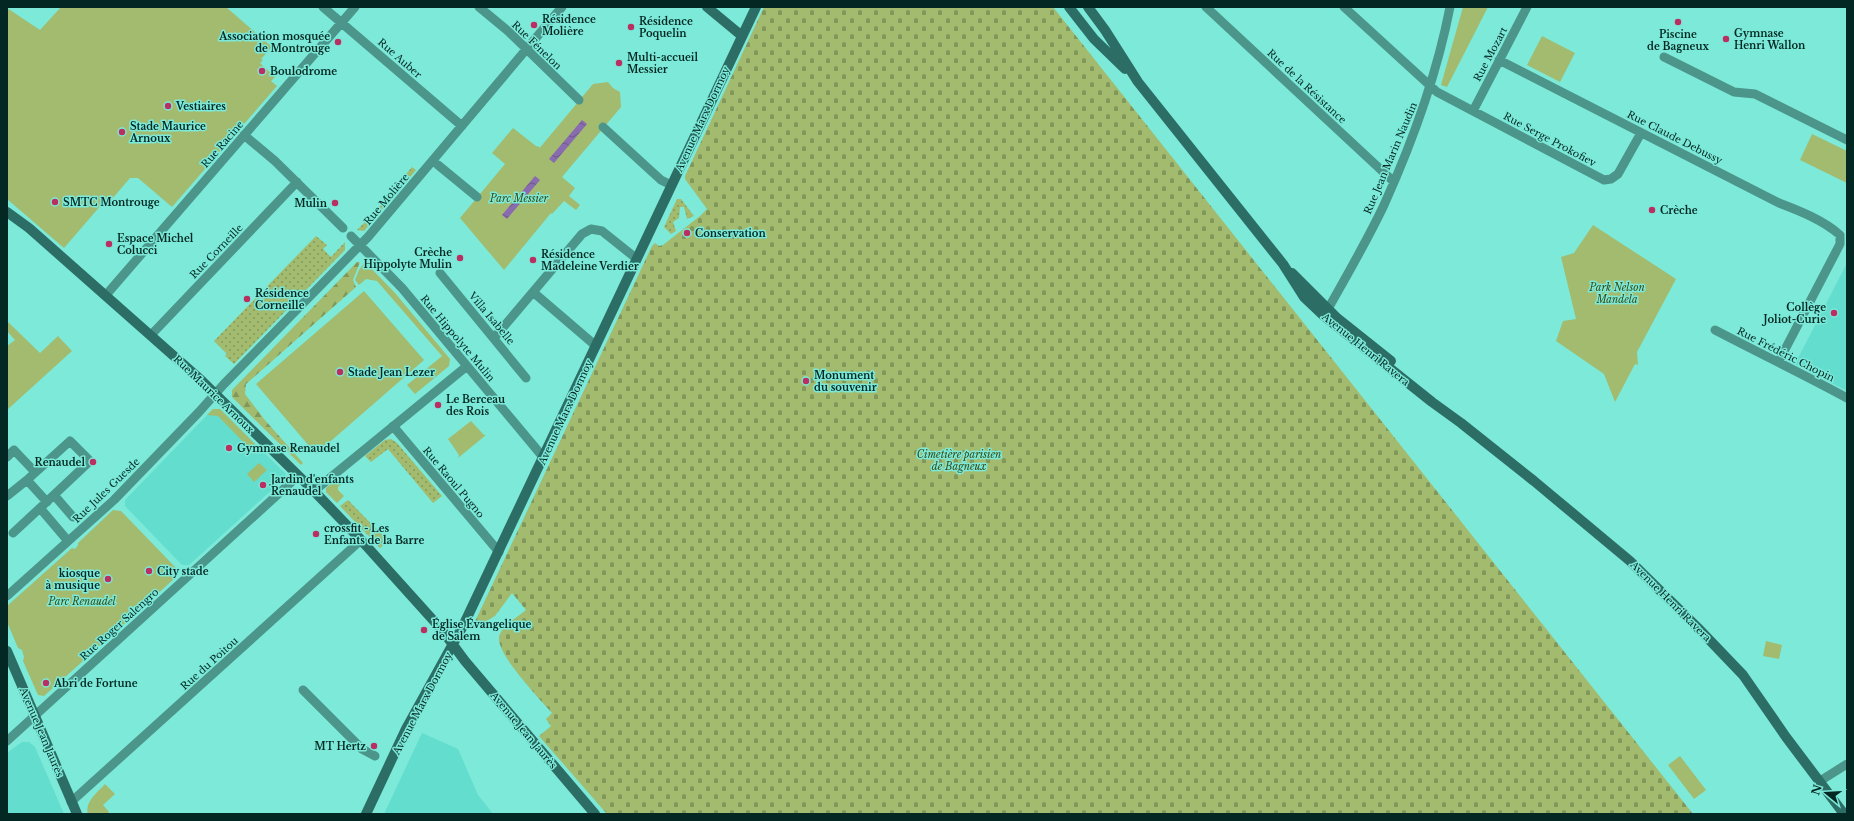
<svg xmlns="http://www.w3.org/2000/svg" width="1854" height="821" viewBox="0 0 1854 821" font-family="'Libre Baskerville',serif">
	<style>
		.built { fill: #63ddce }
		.green { fill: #a2bb6f }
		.forest { fill: url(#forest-firs) }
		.cemetery { fill: url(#cemetery-stones) }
		.garden { fill: url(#garden-dots) }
		.water { fill: url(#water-waves) }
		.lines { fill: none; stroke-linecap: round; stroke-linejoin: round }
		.street { stroke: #4c958b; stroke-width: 9 }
		.secondary { stroke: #2c6e66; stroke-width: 10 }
		.poi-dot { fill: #bb2e62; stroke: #7ce9d9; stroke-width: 1.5 }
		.labels { text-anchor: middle; stroke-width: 3; stroke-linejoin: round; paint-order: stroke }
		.poi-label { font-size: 10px; font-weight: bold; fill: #032823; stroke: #7ce9d9; text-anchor: start }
		.street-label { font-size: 10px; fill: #032823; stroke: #7ce9d9 }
		.park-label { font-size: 10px; font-style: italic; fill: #39490f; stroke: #7ce9d9 }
	</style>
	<defs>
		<pattern id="forest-firs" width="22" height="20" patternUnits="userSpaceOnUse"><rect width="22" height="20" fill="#a2bb6f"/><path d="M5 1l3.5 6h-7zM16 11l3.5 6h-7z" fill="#82985b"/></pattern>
		<pattern id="cemetery-stones" width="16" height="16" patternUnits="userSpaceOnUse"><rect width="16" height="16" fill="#a2bb6f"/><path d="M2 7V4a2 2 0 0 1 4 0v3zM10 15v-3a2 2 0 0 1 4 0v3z" fill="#82985b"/></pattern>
		<pattern id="garden-dots" width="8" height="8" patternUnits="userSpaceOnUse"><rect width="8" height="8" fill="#a2bb6f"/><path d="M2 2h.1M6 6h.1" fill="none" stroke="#82985b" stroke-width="1.8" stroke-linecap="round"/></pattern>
		<pattern id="water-waves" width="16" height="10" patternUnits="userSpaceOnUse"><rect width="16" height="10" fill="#896baf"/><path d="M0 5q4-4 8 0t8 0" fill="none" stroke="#6e588e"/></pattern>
	</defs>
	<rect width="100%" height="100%" fill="#7ce9d9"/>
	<path class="built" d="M1847,263V391L1795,364Z
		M213,409H220L286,474L285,478L189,565H182L125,506V500Z
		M422,733L458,749L478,795L493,814H384Z
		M22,742H29L35,747L64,814H7V753Z"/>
	<path class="green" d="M61,7H226L272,47L261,59L263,60L260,63L275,77L271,81L277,86L172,207L138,178H130L106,206L102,204L64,248L7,199V8L40,30Z
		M1463,7H1488L1447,87L1441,85Z
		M1542,36L1575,53L1560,82L1527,65Z
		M608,82L613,88L620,92L621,107L562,177L575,188L569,196L580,205L576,210L564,201L552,214L551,213L504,270L460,218L505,164L492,153L513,128L536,146L540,147L538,150L593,84Z
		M1812,134L1847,151V183L1800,160Z
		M1593,225L1676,279L1637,352L1638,365L1635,364L1615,402L1604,374L1556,341L1563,321L1576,319L1561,257L1574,253Z
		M365,262L395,293L450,359L449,366L415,394L407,385L442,356L377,281L366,279L359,285L355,280L359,270Z
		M364,291L424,360L316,454L256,384Z
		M7,321L40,353L58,336L72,351L7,410V346L15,340L7,331Z
		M213,409H220L260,449L255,454L218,416L207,415Z
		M471,421L484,435H486L458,458L459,455L448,439Z
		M259,463L267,470L254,482L247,474Z
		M341,476L345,481L338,487V490L344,496L337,503L326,492V488Z
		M113,510L121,511L177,569L176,577L142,608H136L134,606L130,610L132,612L131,618L44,696L38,695L23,661L24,657L22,650L18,648L7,622V606L72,548L75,549L78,545V543Z
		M1766,641L1782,645L1779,659L1763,656Z
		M1680,756L1706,790L1694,799L1668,765Z
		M105,784L115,794L103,805L109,812L107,814H88C84,802 98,792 105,784Z"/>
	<path class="forest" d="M357,262H360L353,280L356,287L246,384L245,394L264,419L303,463L301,465L232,397V390Z"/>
	<path class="cemetery" d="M764,7H1053L1693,814H607L539,736L551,726L546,719L552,713C540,699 498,656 499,638C499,628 519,616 526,610L512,593L495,616L471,630L652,246L655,243L659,246L663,245L700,216L707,209L685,179V176Z"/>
	<path class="garden" d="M412,167L416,170L364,231L357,230L374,213Z
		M677,199H681L694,216L687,219L684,207H680L679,218L673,222L676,231L671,234L664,227Z
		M316,236L327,245L323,249L331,257L345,242V250L234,364L225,356L227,354L214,341Z
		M391,439L397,443L442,496L433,503L388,449L371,462L365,456L385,440Z
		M348,500L388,541L380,548L340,506Z"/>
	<path class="water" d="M582,120L587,124L554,163L549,159Z
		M535,176L540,180L507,219L502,215Z"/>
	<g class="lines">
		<path class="street" d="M323,7L462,126
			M479,7L508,31L579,100
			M1206,7L1393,181
			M1344,7L1437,92L1604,180L1611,179L1618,174L1641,133
			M1664,57L1734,92L1755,94L1847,140
			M1499,60L1779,203C1800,211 1823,220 1840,235V244L1779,361
			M1473,111L1527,7
			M603,127L661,180L671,185
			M244,135L275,161L343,228
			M438,165L477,197
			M351,236L402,288L543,457
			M440,273L526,378
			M106,295L355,7
			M1328,309C1347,275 1367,241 1384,205C1412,143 1437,74 1450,7
			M1715,330C1759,353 1803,374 1847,398
			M151,335L297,182
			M494,338L533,292
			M596,346L533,292L582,234L591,229L602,231L637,259
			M393,426L499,552
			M7,457L14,450L35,472
			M314,491L467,366
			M54,495L73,517
			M7,496L27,480
			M40,508L90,461L70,441L27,480L47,502
			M13,533L40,508L68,541
			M7,596L114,500L199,412L224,384L368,237L562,7
			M303,690L362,749L375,756
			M7,741L298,476
			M1820,781L1847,764
			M71,802L361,540"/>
		<path class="secondary" d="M707,7L742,36
			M1069,7L1094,39L1125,69
			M1088,7L1105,30L1138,82L1283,264L1304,297L1323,315L1432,402L1461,423L1534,481L1630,561L1698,628L1743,675L1786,737L1844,814
			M7,212L29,228L201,380L314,491L361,540L442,630L465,661L595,814
			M1292,273L1337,318L1391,361
			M7,651L77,814
			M366,814L406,729L464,624L756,7"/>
	</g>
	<g class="poi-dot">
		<circle cx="1678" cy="22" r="4"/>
		<circle cx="534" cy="25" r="4"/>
		<circle cx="631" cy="27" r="4"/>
		<circle cx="1726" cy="39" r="4"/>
		<circle cx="338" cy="42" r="4"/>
		<circle cx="619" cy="63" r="4"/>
		<circle cx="262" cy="71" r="4"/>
		<circle cx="168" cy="106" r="4"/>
		<circle cx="122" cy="132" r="4"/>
		<circle cx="55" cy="202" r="4"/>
		<circle cx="335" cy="203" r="4"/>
		<circle cx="1652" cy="210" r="4"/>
		<circle cx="687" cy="233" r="4"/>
		<circle cx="109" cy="244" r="4"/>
		<circle cx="460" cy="258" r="4"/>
		<circle cx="533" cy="260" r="4"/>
		<circle cx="247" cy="299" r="4"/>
		<circle cx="1834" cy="313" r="4"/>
		<circle cx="340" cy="372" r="4"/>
		<circle cx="806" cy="381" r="4"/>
		<circle cx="438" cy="405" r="4"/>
		<circle cx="229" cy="448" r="4"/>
		<circle cx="93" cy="462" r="4"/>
		<circle cx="263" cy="485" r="4"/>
		<circle cx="316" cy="534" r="4"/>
		<circle cx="149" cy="571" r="4"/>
		<circle cx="108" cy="579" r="4"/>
		<circle cx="424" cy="630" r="4"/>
		<circle cx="46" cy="683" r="4"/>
		<circle cx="374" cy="746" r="4"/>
	</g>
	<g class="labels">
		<g class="poi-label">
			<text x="542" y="23">Résidence<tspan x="542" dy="12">Molière</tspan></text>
			<text x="639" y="25">Résidence<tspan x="639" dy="12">Poquelin</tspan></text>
			<text x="1734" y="37">Gymnase<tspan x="1734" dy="12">Henri Wallon</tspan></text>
			<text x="1678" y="38" text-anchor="middle">Piscine<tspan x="1678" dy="12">de Bagneux</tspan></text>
			<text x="330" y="40" text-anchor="end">Association mosquée<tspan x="330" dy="12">de Montrouge</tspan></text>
			<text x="627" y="61">Multi-accueil<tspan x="627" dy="12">Messier</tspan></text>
			<text x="270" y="75">Boulodrome</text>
			<text x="176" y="110">Vestiaires</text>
			<text x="130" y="130">Stade Maurice<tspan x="130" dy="12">Arnoux</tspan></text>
			<text x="63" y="206">SMTC Montrouge</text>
			<text x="327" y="207" text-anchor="end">Mulin</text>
			<text x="1660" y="214">Crèche</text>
			<text x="695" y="237">Conservation</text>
			<text x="117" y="242">Espace Michel<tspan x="117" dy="12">Colucci</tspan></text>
			<text x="452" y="256" text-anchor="end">Crèche<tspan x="452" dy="12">Hippolyte Mulin</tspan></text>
			<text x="541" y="258">Résidence<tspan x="541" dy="12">Madeleine Verdier</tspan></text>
			<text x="255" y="297">Résidence<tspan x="255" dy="12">Corneille</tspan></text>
			<text x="1826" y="311" text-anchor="end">Collège<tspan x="1826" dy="12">Joliot-Curie</tspan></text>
			<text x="348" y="376">Stade Jean Lezer</text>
			<text x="814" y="379">Monument<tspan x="814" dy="12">du souvenir</tspan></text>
			<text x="446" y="403">Le Berceau<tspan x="446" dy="12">des Rois</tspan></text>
			<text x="237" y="452">Gymnase Renaudel</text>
			<text x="85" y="466" text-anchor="end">Renaudel</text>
			<text x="271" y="483">Jardin d'enfants<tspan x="271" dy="12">Renaudel</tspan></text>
			<text x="324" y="532">crossfit - Les<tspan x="324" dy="12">Enfants de la Barre</tspan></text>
			<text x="157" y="575">City stade</text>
			<text x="100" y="577" text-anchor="end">kiosque<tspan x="100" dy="12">à musique</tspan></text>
			<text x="432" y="628">Église Évangelique<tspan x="432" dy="12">de Salem</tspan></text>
			<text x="54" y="687">Abri de Fortune</text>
			<text x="366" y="750" text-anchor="end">MT Hertz</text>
		</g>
		<g class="street-label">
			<text transform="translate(537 45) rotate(44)" y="4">Rue Fénelon</text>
			<text transform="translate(1490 54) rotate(-62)" y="4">Rue Mozart</text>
			<text transform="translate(400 58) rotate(41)" y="4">Rue Auber</text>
			<text transform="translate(1307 86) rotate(43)" y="4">Rue de la Résistance</text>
			<text transform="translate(702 119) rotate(-65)" y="4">Avenue Marx Dormoy</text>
			<text transform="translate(1675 137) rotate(27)" y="4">Rue Claude Debussy</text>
			<text transform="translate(1550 139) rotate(28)" y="4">Rue Serge Prokofiev</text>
			<text transform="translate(222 144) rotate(-49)" y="4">Rue Racine</text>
			<text transform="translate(1390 158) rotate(-67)" y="4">Rue Jean Marin Naudin</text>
			<text transform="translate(386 199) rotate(-50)" y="4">Rue Molière</text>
			<text transform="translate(216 251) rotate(-46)" y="4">Rue Corneille</text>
			<text transform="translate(492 318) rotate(50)" y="4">Villa Isabelle</text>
			<text transform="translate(458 338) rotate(50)" y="4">Rue Hippolyte Mulin</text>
			<text transform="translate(1366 349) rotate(39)" y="4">Avenue Henri Ravera</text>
			<text transform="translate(1786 354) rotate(27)" y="4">Rue Frédéric Chopin</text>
			<text transform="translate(214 394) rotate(44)" y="4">Rue Maurice Arnoux</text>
			<text transform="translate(565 412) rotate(-65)" y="4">Avenue Marx Dormoy</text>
			<text transform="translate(454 482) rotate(50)" y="4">Rue Raoul Pugno</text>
			<text transform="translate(106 490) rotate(-44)" y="4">Rue Jules Guesde</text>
			<text transform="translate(1671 601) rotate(45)" y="4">Avenue Henri Ravera</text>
			<text transform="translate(119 624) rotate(-42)" y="4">Rue Roger Salengro</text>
			<text transform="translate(209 663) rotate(-42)" y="4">Rue du Poitou</text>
			<text transform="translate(422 703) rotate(-62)" y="4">Avenue Marx Dormoy</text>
			<text transform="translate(524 730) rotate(50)" y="4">Avenue Jean Jaurès</text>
			<text transform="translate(42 732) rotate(67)" y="4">Avenue Jean Jaurès</text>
		</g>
		<g class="park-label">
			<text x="519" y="202">Parc Messier</text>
			<text x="1617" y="291">Park Nelson<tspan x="1617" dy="12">Mandela</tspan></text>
			<text x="959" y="458">Cimetière parisien<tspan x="959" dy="12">de Bagneux</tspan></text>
			<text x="82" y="605">Parc Renaudel</text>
		</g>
	</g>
	<rect width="1854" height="821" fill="none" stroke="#032823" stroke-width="16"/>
	<g transform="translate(1826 793) rotate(288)" stroke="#7ce9d9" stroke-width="3" paint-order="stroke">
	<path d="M0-3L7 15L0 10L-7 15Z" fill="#032823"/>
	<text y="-6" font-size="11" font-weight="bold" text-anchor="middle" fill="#032823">N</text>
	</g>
</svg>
